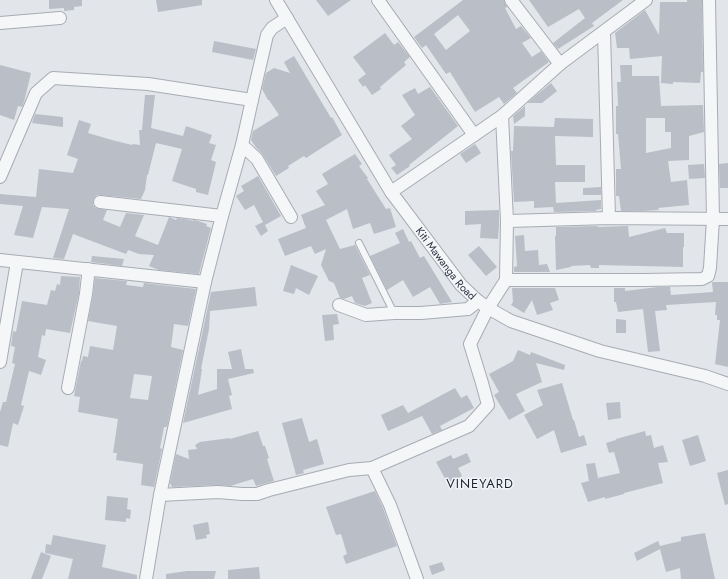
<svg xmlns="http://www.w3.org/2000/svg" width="728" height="579" viewBox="0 0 728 579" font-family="Jost,sans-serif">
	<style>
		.building { fill: #b9bec7; fill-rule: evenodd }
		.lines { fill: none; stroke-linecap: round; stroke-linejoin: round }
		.service-casing { stroke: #a7acb4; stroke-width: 8 }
		.minor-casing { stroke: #a7acb4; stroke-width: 14 }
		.service { stroke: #f5f6f8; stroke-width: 6 }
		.minor { stroke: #f5f6f8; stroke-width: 12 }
		.labels { text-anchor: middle; stroke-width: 3; stroke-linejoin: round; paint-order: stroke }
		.street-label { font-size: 11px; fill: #2b3242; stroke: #f2f4f7 }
		.quarter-label { font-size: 13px; letter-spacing: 1px; fill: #1d2432; stroke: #f2f4f7 }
	</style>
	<rect width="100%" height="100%" fill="#e2e5ea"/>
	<path class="building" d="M49,0H82V6L74,7V10L64,11V8L49,9Z
		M156,0H202V5L158,12Z
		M316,0H351L328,16Z
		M463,0H504L507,7L505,8L516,29L521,26L531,38L522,43L532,57L541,51L549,62L513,88L517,93L504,104L499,97L475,112L450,72L446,74L426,45L422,48L414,37ZM458,15L470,31L446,50L434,34Z
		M529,0H623L592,23L594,26L558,49L553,43L585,18L579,9L548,27Z
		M687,0H702L703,72H701L700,83L673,82V84L661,83L662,56L630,59L629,48H617L615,33L645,10L659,35L660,2H687Z
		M385,33L394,45L398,42L410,57L404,62L406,65L380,87L381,89L372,95L365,85L363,87L358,80L366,74L353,57Z
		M214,41L256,49L253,60L212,52Z
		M294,56L331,118L332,117L342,135L306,158L304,156L288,166L289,168L276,176L263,155L255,146L251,140L253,131L279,115L269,100H268L262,89L266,73L274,68L290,73L284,62Z
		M0,65L31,73L24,102L22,107L18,106L14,120L0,115Z
		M620,65H632V76H659L661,106L703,105L704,132L689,136V160L668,161L671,182L687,180L689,205L658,208L659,210L643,211H621L619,196H616V169H621L618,134H616V106H618L617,82H621ZM646,118H665V132H671V148L646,153Z
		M551,83L557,91L542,103H527Z
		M430,87L458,126L409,165L410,166L397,175L391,168L396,165L389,155L412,139L401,126L415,115L402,95L415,88L418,94Z
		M145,95H155L151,128L183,136L186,126L212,135L209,143L216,145L211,160L216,162L208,195L196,192V189L172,181L182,149L156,143L148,175H147L145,190L141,199L100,195H97L94,198L93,201V205L96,208L107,210L103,220L120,227L126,213L144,215L135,236L158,245L169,217L176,220L177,218L190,220L193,221V220L198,221L207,224L206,226L211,228L199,274L159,270L149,266L154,255L139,254L128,250L126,254L73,234L64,259L53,258L69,209L42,207L33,238L14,235L23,206L0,204V194L36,197L39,169L73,173L78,159L67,155L79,120L91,124L88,133L112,140L132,145L133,144L140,145L139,130H142Z
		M525,106V116L514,124L513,116Z
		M35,114L63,117V127L32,123Z
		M555,118L593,119V137L555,136L556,165H585V182H555L556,203L601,200V209L596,210V211L556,212H554L553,207L534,208V201L514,202L511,151H513L514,126L554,127Z
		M475,144L481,153L466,163L460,154Z
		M355,154L362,164L359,166L368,178L367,179L386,209L390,208L396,227L374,234L370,223L353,229L347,209L326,220L340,249L355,245L370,275L362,278L372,303L365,306L355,303L352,296L344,299L340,298L334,283L329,281L321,265L326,249L315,254L311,246L285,256L278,239L306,228L301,215L325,205L316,191L328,184L322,174Z
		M728,163V188H720L719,164Z
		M704,164L705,178L689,179L688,165Z
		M258,176L281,216L265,225L268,231L261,236L255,226L263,222L254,205L245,210L236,196L244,191L241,186Z
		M601,187V195H583V188Z
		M499,210V225L498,239L480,238L481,224L465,225V211Z
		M597,226L598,227L628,226L629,237L665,228L667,233H684V247H683V267L599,265V268H591L590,265L571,266V267L556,270L555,236H556V227Z
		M403,229L409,242L411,241L420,258L424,256L452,302L440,304L430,287L413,297L403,280L387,290L370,256L400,243L395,233Z
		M524,235L525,251L538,250L539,265L547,264L550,272H514V267L517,266L515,236Z
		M479,246L497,267L486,276L468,255Z
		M92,256L124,259L122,266L91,262Z
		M291,265L318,276L309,295L296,288L294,294L283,291Z
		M61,276L80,277L79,293L70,333L46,329L45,336L42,335L38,357L46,360L41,375L29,371L21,405L24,406L18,425L13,423L8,447L0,445V412L3,402H6L15,364L12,363L15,347L11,346L13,331L16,332L22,301L47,305L51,290L55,291L57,284L60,285Z
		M95,278L127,281L126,285L143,287L144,283L196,289L188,326L174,324L171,347L183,350L167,427H164L160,448L162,449L154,487L141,485L143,464L116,460L117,453H113L118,419L78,412L80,397L74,396L81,361H82L83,356L88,357L90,346L113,350L117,326L88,321L93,295ZM134,374L152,376L148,400L130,398Z
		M712,282H728V367L715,364L720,320H717V315H715L716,302L666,305L667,310L655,311L660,351L648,352L643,309L618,312L616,302H614V288H625V291L658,287H670L671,295L713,292Z
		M255,287L257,306L210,311L209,329L201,369H202L198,395L217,389V369H232L228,352L241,349L245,369H253L254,373L228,379L232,395L229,396L232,409L183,423L211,292Z
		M512,288H555L559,300L550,303L553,310L537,315L532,300L524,313L511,305L513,302Z
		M337,314L339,324L333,325L334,340L325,341L322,315Z
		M616,319L626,320V333H616Z
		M518,350L530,355L531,352L565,365L564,370L536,363L542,382L516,394L525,411L509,420L494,395L499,392L489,374L513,361Z
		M562,383L573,420H574L579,437L584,435L587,445L561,453L554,430L537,439L524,415L543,405L537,390Z
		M455,388L461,398L467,395L474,408L440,426L442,430L432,434L422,416L388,431L381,415L403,405L408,413Z
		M620,402L621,418L608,420L606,403Z
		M302,418L309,442L317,439L324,464L303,470L304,473L296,475L282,423Z
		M258,431L263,446H265L269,458L267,459L274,481L256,486L253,479L230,486L218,485L172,487L170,483L176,454L189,459L188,450L197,449L195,445L200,442L230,438V439Z
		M645,431L646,436L651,435L654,448L663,445L668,462L658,463L663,483L624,493V494L605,499V497L588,502L581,483L589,481L586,464L595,463L598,478L620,473L614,452L609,453L606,443L616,440V439Z
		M698,435L706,461L690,466L682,440Z
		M467,453L471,462L458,468L462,476L448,484L436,462L451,455L453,459Z
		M728,470V504L725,505L717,473Z
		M375,491L383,508L397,546L346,564L343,556L347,554L341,534L336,535L326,507Z
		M107,496L128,498L127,509L131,510L130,519L126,518V522L105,520Z
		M208,522L210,534L206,535L207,538L196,540L193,525Z
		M705,533L715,579H681L680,568L666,572L660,549L637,561L634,553L658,541L660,546L681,541V537Z
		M53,535L106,545L102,567L137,575V579H68L73,559L45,553L46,544L51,545Z
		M41,552L51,556L42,579H31Z
		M442,562L445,570L432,575L429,566Z
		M259,567L260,579H228V570Z
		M187,571H216L214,579H166V574Z"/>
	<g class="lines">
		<g class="service-casing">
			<path id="service" d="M359,243L394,313"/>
		</g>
		<g class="minor-casing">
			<g id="minor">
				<path id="s1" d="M276,0L391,192L461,285L478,301L488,308L511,321L600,351L705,376L728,384"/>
				<path d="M378,0L474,135"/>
				<path d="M511,0L560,64"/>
				<path d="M0,23L60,18"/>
				<path d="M604,32L609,218"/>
				<path d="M502,116L507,221L506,280H644L702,279L708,276L710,268L713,219L709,0"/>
				<path d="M242,145L257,159L291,217"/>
				<path d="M0,177L36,93L53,78L148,84L252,100"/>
				<path d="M391,192L502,116L560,64L646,0"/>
				<path d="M100,202L222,216"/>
				<path d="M507,221L609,218L728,219"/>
				<path d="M0,260L205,282"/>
				<path d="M339,305L366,315L394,313H421L468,309L478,301"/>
				<path d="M0,362L17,262"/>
				<path d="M68,388L86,294L88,276V269"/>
				<path d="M372,468L469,426L488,405L482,383L470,344L488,308L506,280"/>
				<path d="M160,495L218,492L242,494H257L269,490L349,470L372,468L390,505L417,579"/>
				<path d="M146,579L160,495L205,282L222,216L242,145L252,100L267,35L272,28L287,18"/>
			</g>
		</g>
		<use href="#service" class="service"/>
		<use href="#minor" class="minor"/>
	</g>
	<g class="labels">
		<g class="street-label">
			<text dy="4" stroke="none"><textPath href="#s1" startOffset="314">Kiti Mawanga Road</textPath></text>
		</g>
		<g class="quarter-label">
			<text x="480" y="488">VINEYARD</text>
		</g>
	</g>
</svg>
